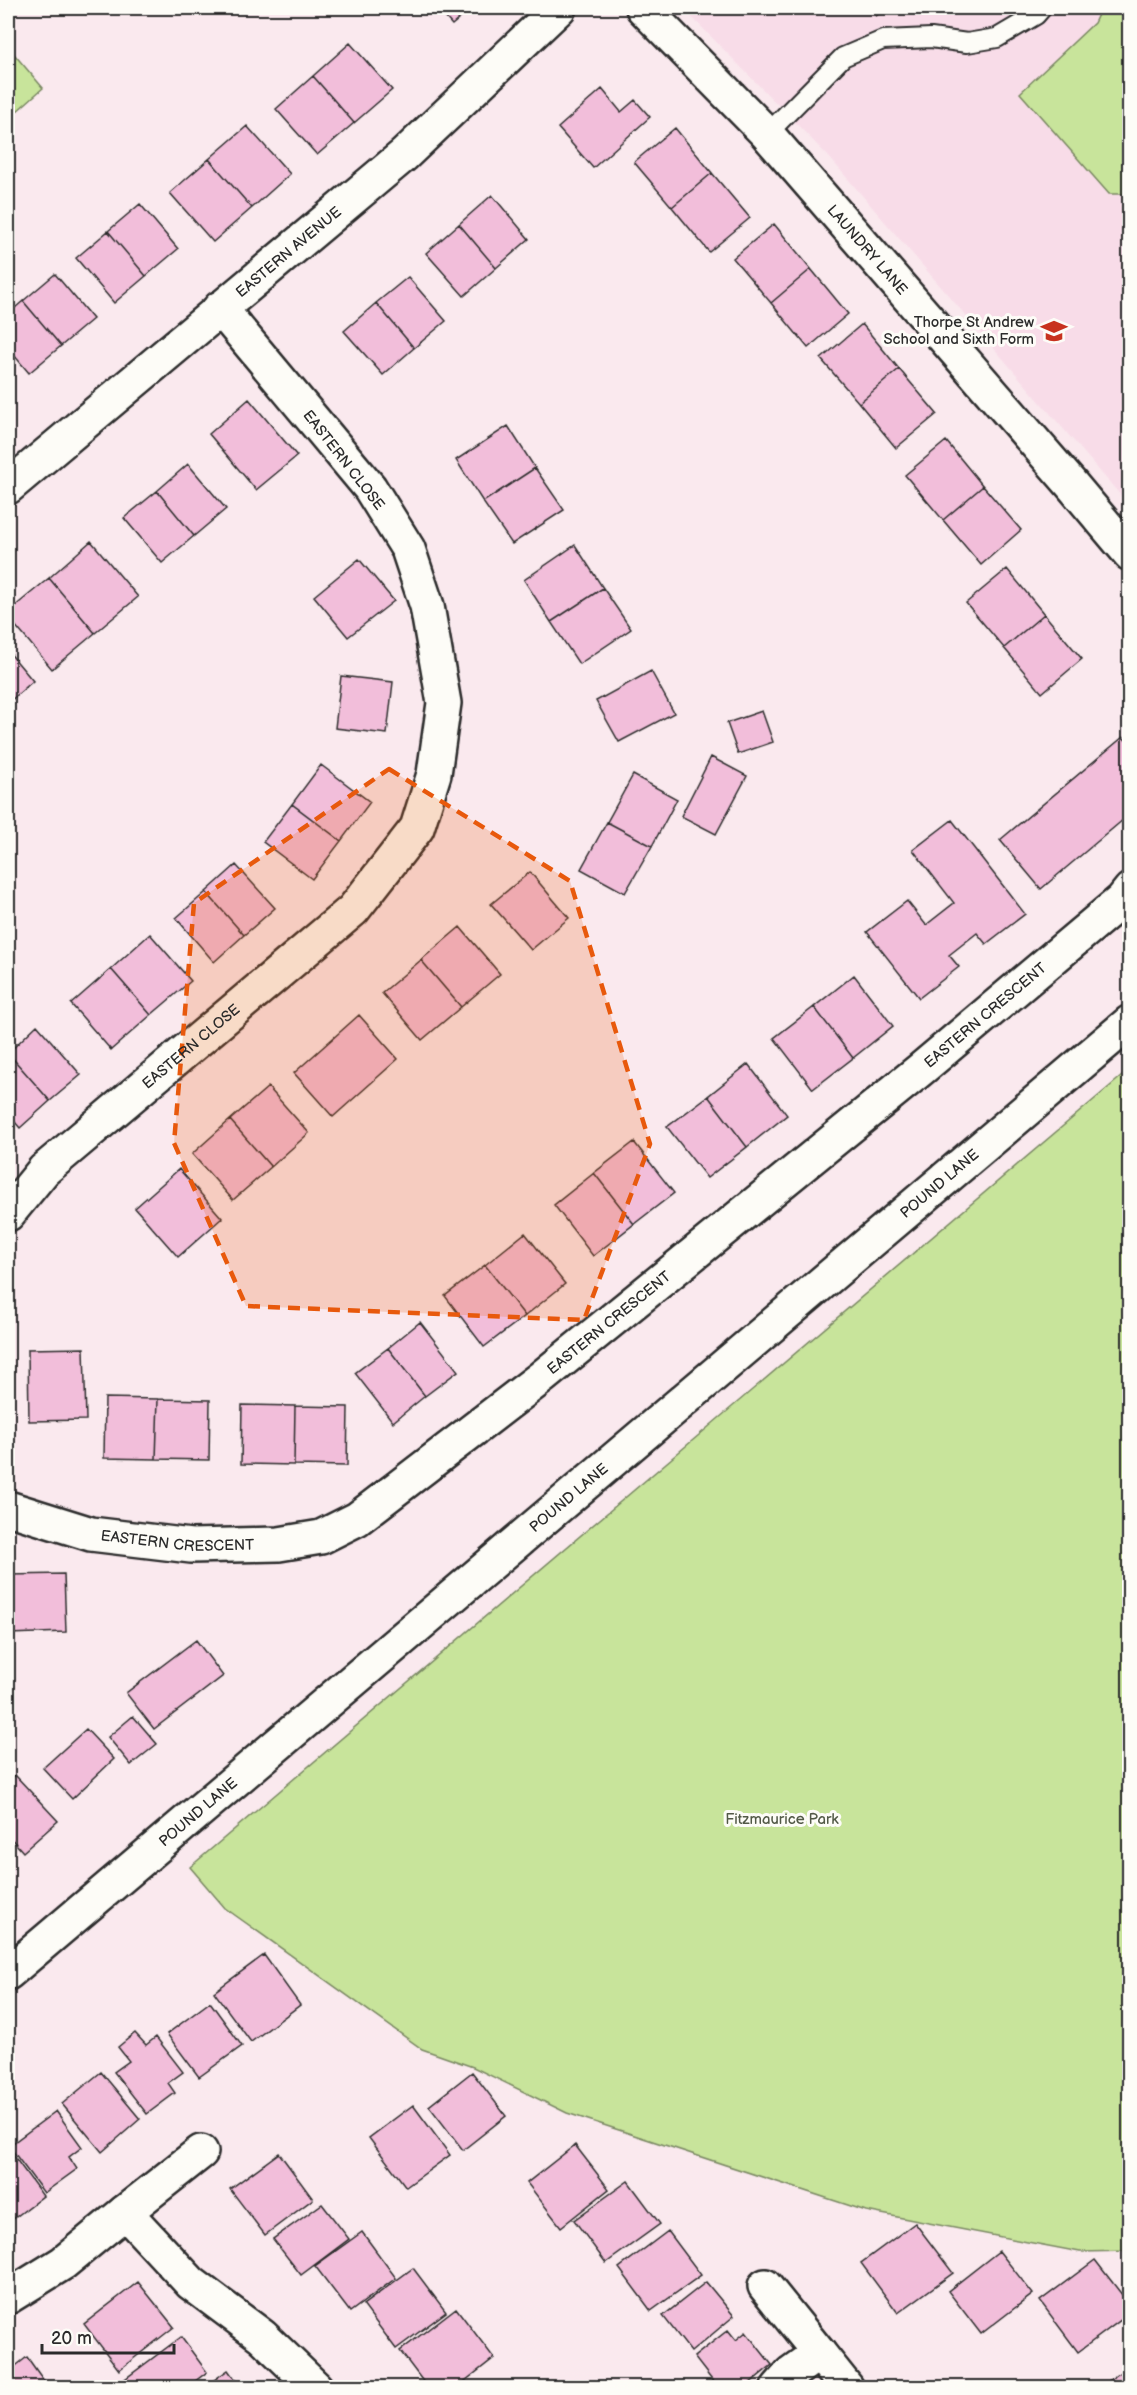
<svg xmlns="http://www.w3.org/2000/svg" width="1137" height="2395" viewBox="0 0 1137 2395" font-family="'Balsamiq Sans',sans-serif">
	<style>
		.built { fill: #f8dce8 }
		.green { fill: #c8e49b; stroke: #7a8863; stroke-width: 1.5 }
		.building { fill: #f2beda; stroke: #2b2b2b; stroke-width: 1.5 }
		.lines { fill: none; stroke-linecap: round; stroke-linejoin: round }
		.service-casing { stroke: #2b2b2b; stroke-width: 22 }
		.minor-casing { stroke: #2b2b2b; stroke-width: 38 }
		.service { stroke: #fdfcf7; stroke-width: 18 }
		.minor { stroke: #fdfcf7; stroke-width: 33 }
		.marked { fill: #e8590c; fill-opacity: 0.2; stroke: #e8590c; stroke-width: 4.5; stroke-dasharray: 12 8; stroke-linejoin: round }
		.labels { text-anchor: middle; stroke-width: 6; stroke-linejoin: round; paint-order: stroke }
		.street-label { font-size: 15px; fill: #2b2b2b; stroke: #fdfcf7 }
		.poi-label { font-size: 15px; fill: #2b2b2b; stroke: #fdfcf7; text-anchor: end }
		.park-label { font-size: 15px; fill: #525947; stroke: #fdfcf7 }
	</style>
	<rect width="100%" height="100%" fill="#fae9ee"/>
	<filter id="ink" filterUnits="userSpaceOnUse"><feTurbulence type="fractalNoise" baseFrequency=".0167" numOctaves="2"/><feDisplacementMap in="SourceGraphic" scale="12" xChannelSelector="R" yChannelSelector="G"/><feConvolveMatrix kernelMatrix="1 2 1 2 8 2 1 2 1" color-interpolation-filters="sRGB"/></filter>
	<g filter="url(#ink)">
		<path class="built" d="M683,8H1129V505L829,157Z"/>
		<path class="green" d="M1101,8H1129V194H1109L1020,93L1094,23Z
			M8,47L43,88L8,119Z
			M1129,1070V2251L1080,2252L866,2211L567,2113L473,2067L422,2049L225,1908L190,1867Z"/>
		<path class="building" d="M437,8H472L452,25Z
			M869,8H886L876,16Z
			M350,43L392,90L354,123L313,76Z
			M313,76L354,123L317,155L276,109Z
			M602,89L621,112L635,100L650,117L593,168L558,128Z
			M247,126L290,174L252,208L209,159Z
			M675,128L712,173L672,207L634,162Z
			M209,159L252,208L213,242L170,193Z
			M712,173L750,218L709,252L672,207Z
			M492,195L529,239L496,268L459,224Z
			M140,204L178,249L146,276L108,231Z
			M459,224L496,268L464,296L426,253Z
			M774,224L811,269L771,303L733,258Z
			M108,231L146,276L114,303L76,258Z
			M811,269L848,314L808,348L771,303Z
			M55,274L93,319L61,346L23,301Z
			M408,277L446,321L414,348L376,303Z
			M23,301L61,346L29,373L8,348V314Z
			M376,303L414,348L383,375L344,331Z
			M862,324L899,369L859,403L821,359Z
			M899,369L937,414L896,448L859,403Z
			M249,399L297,456L256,490L209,434Z
			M508,426L535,468L483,502L456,460Z
			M946,441L983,486L943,520L905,475Z
			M188,464L226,509L194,536L157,491Z
			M535,468L564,510L512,544L483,502Z
			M983,486L1021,530L981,565L943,520Z
			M157,491L194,536L162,563L124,518Z
			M91,541L138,597L95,633L49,578Z
			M575,545L603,588L551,622L524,580Z
			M359,559L394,601L348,637L314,596Z
			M1007,569L1044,614L1004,648L966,603Z
			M49,578L95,633L52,669L8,617V612Z
			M603,588L631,629L579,664L551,622Z
			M1044,614L1082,659L1042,693L1004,648Z
			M8,651L33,681L8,703Z
			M651,671L674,713L619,742L596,701Z
			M341,676L393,682L387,734L335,728Z
			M762,711L773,742L738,754L727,723Z
			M1123,737L1130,745V814L1041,889L1000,840Z
			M711,757L747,776L716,834L681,816Z
			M321,765L370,802L341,841L292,804Z
			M633,775L677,799L652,846L607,822Z
			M292,804L341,841L312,879L263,842Z
			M952,820L1025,914L986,944L977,933L949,955L959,967L919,998L867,932L907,901L926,925L954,903L913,850Z
			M607,822L652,846L625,893L581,869Z
			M236,865L275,908L244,935L206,892Z
			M530,872L569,918L531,950L491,904Z
			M206,892L244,935L214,962L176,918Z
			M460,927L500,974L461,1007L421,960Z
			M150,934L191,981L151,1015L111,969Z
			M421,960L461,1007L422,1040L382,993Z
			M111,969L151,1015L111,1050L71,1004Z
			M854,975L893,1026L853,1058L814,1007Z
			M814,1007L853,1058L813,1089L774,1038Z
			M359,1015L398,1059L333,1117L294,1073Z
			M37,1025L81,1075L50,1101L8,1053Z
			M8,1053L50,1101L20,1128L8,1114Z
			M748,1064L787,1115L747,1147L708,1096Z
			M268,1087L309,1133L271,1167L230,1120Z
			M708,1096L747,1147L707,1178L667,1127Z
			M230,1120L271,1167L233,1200L192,1154Z
			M634,1142L674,1193L634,1224L594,1173Z
			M179,1169L222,1218L178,1257L135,1208Z
			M594,1173L634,1224L593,1256L554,1205Z
			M525,1233L565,1284L525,1316L485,1265Z
			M485,1265L525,1316L484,1347L445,1296Z
			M420,1322L458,1371L425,1396L388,1348Z
			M84,1348L86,1420L29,1421L28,1349Z
			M388,1348L425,1396L393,1422L355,1373Z
			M105,1398L158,1399L156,1459L104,1458Z
			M158,1399L210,1400L209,1460L156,1459Z
			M242,1405L295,1406L294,1465L241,1464Z
			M295,1406L348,1407L347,1466L294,1465Z
			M64,1574L66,1632L8,1634V1575Z
			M196,1640L223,1676L154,1729L126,1693Z
			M133,1716L157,1744L131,1765L108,1737Z
			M86,1729L114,1759L72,1799L43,1768Z
			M15,1775L58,1821L23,1852L8,1835V1782Z
			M264,1955L300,2005L251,2042L214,1992Z
			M210,2002L242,2046L199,2077L167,2034Z
			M135,2033L146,2045L156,2037L183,2072L168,2083L175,2093L147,2114L114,2072L129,2061L118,2047Z
			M101,2072L140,2119L102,2152L62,2104Z
			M472,2072L506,2116L463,2150L429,2106Z
			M413,2105L450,2155L406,2187L369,2138Z
			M56,2111L82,2147L69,2157L77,2169L44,2193L9,2146Z
			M575,2145L609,2189L561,2227L527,2183Z
			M10,2151L43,2196L8,2223V2154Z
			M279,2153L313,2199L265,2235L230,2189Z
			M628,2181L660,2224L606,2263L574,2220Z
			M322,2204L349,2239L301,2275L273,2239Z
			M915,2223L953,2273L898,2313L861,2263Z
			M668,2231L701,2275L651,2311L619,2268Z
			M362,2232L396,2278L350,2312L315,2266Z
			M999,2251L1033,2294L981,2334L948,2291Z
			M1095,2260L1130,2305V2313L1078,2352L1040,2301Z
			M413,2268L446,2312L396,2349L363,2305Z
			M138,2282L174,2327L119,2370L84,2324Z
			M706,2282L734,2316L691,2352L663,2316Z
			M456,2308L494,2358L456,2388H428L400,2351Z
			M728,2330L736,2340L746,2332L772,2365L744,2388H711L715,2384L694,2357Z
			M181,2337L207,2372L186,2388H131L125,2379Z
			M27,2357L49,2388H8V2372Z
			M1126,2368L1130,2372V2388H1099Z
			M228,2370L241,2388H203Z"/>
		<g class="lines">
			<g class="service-casing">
				<path id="service" d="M767,134L843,57L883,40L931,38L967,43L997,38L1036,15L1042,8"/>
			</g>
			<g class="minor-casing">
				<g id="minor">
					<path id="s1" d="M643,8L767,134L1072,485L1130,554"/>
					<path id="s2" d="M8,487L404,155L559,8"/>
					<path id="s3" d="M8,1214L44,1170L353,910L417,828L434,774L444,703L427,606L408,549L370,488L220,308"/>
					<path id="s4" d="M8,1508L91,1534L191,1546L279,1544L321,1537L357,1519L542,1377L920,1070L1122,900L1130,890"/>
					<path id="s5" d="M8,1973L1130,1022"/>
					<path d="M201,2152L125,2212L191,2283L262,2336L316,2388"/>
					<path d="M765,2286L819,2353"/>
					<path d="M8,2297L63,2263L125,2212"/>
					<path d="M778,2388L791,2373L819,2353L847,2388"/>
				</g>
			</g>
			<use href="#service" class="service"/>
			<use href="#minor" class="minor"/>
		</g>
	</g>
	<path class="marked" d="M389,769L570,881L650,1144L584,1320L246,1306L174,1143L194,903Z"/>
	<defs>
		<g id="school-bare" transform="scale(2.07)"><path d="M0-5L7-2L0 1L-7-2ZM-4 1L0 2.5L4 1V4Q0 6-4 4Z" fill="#c8321e" stroke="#fdfcf7" stroke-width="2.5" paint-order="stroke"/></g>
	</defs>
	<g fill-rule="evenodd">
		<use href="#school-bare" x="1054" y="331"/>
	</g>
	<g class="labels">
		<g class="street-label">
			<text dy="5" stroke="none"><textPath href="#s1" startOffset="330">LAUNDRY LANE</textPath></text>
			<text dy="5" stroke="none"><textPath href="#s2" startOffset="366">EASTERN AVENUE</textPath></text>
			<text transform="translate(344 460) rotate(52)" y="5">EASTERN CLOSE</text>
			<text dy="5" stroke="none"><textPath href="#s4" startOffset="1164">EASTERN CRESCENT</textPath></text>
			<text dy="5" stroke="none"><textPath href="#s3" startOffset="249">EASTERN CLOSE</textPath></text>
			<text dy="5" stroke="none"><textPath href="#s5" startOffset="1221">POUND LANE</textPath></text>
			<text dy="5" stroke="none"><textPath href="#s4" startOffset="678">EASTERN CRESCENT</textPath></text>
			<text dy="5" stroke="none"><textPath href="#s5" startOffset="735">POUND LANE</textPath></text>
			<text dy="5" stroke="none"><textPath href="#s4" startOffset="174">EASTERN CRESCENT</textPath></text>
			<text dy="5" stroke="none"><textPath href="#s5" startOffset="249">POUND LANE</textPath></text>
		</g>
		<g class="poi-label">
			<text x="1034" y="327">Thorpe St Andrew<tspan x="1034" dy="17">School and Sixth Form</tspan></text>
		</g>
		<g class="park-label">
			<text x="782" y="1824">Fitzmaurice Park</text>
		</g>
	</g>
	<rect width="1137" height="2395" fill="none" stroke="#fdfcf7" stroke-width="30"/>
	<rect x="15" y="15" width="1107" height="2365" fill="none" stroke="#2b2b2b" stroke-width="2" filter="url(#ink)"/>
	<path d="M42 2344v9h132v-9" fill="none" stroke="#2b2b2b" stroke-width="3"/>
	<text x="51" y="2344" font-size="18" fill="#2b2b2b" stroke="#fdfcf7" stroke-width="4.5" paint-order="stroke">20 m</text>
</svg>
